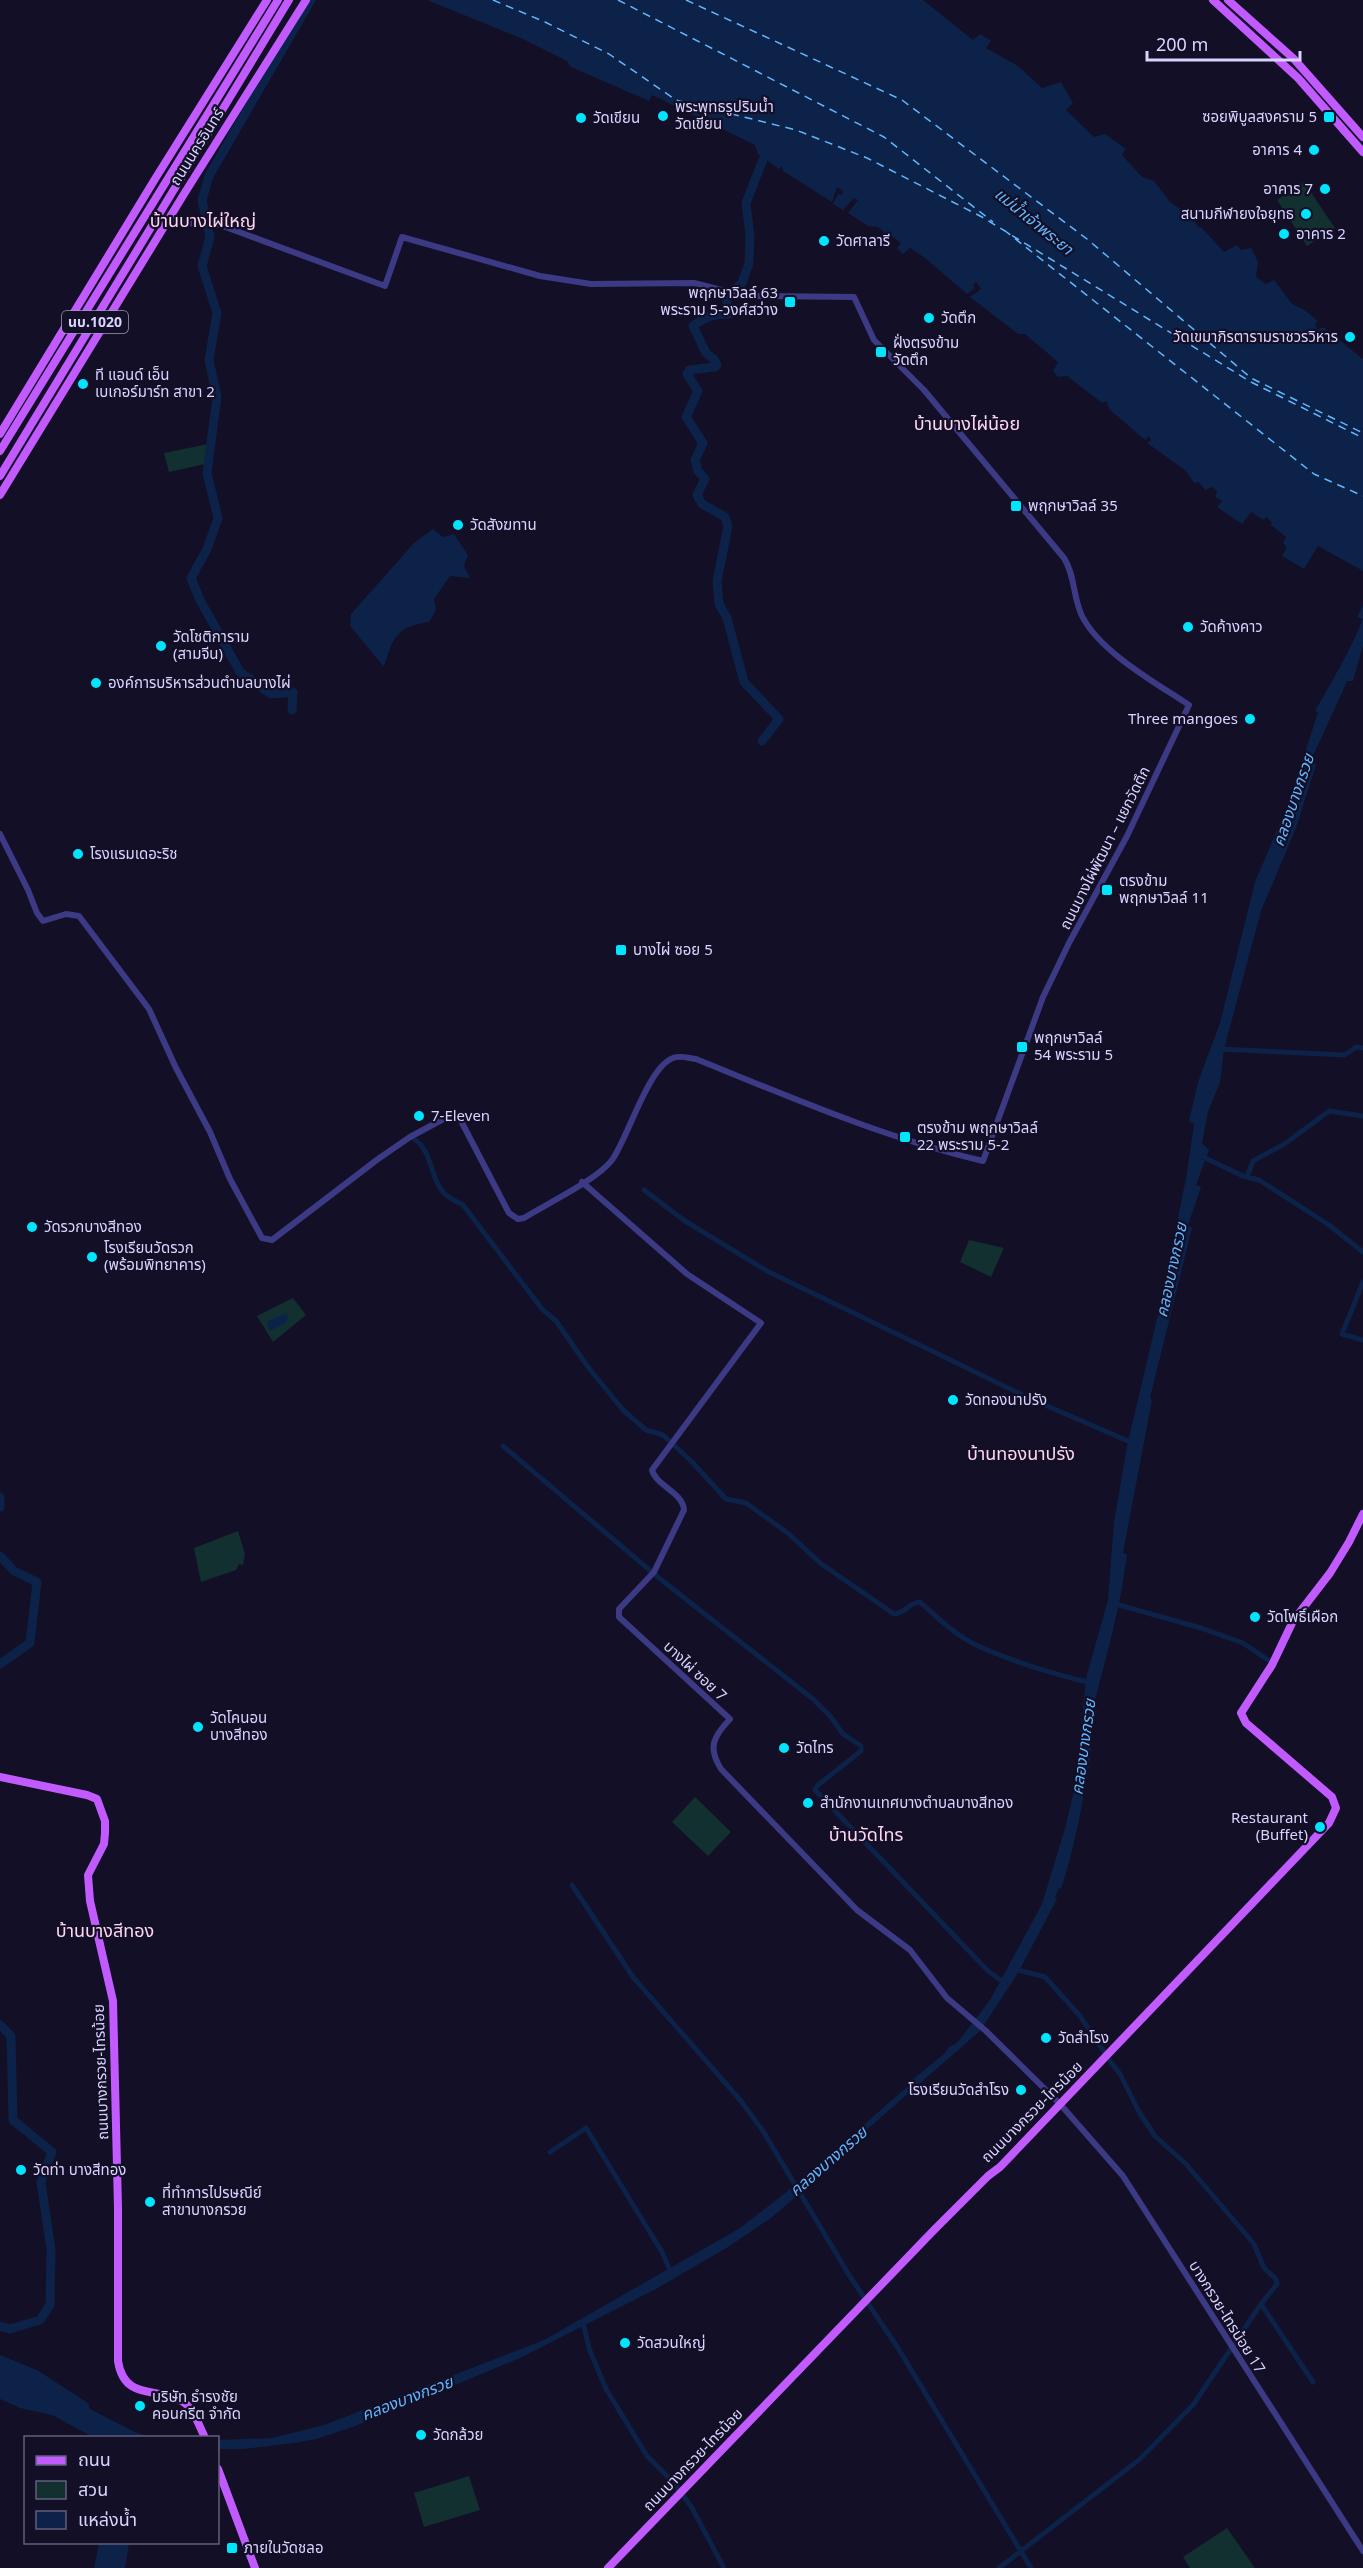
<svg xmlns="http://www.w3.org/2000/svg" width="1363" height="2568" viewBox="0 0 1363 2568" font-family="'Noto Sans','Noto Sans Thai',sans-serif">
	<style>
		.green { fill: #12302f }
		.water { fill: #0c2248 }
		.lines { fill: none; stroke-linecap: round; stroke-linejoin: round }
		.canal { stroke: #0c2248; stroke-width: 5 }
		.river { stroke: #0c2248; stroke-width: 9 }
		.ferry { stroke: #62b6ff; stroke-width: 1.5; stroke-dasharray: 8 6; stroke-linecap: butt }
		.minor { stroke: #3d3a85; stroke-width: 6 }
		.major { stroke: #c25bff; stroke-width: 8 }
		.poi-dot { fill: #00e5ff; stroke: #130f26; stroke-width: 2 }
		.labels { text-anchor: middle; stroke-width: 4.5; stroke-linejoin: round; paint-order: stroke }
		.shield { fill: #130f26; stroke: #9e99be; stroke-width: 1.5 }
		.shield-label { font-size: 14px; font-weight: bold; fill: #d9d4ff }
		.poi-label { font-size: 15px; fill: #d9d4ff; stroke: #130f26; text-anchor: start }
		.street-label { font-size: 15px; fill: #d9d4ff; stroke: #130f26 }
		.water-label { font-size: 16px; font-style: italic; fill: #62b6ff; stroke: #130f26 }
		.quarter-label { font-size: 18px; fill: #ffd6f0; stroke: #130f26 }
	</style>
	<rect width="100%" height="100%" fill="#130f26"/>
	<path class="green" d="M1304,182L1335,228L1307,246L1277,200Z
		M208,444L205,464L169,472L164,453Z
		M969,1240L1004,1248L991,1277L960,1262Z
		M293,1298L306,1315L273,1342L257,1316Z
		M238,1531L245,1554L243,1565L239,1564L236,1570L201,1582L194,1548Z
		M695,1797L731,1832L708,1856L672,1822Z
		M469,2476L480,2510L424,2527L414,2493Z
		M1227,2528L1255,2568H1190L1183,2557Z"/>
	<path class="water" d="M427,0H923L973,40L980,34L991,41L986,48L1018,66L1042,88L1061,82L1073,103L1066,110L1094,137L1105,134L1126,149L1122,155L1142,177L1154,181L1170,202L1183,211L1188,208L1197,226L1202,228L1224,252L1237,245L1241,250L1251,248L1258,262L1256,277L1266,284L1274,280L1292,304L1303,309L1318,321L1315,324L1317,330L1323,327L1363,359V571L1318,546L1304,569L1282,556L1287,547L1283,543L1286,537L1271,525L1272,523L1267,517L1263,520L1251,512L1242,524L1217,507L1222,501L1215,497L1217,492L1213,487L1205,490L1199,482L1194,483L1185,470L1147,443L1151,440L1149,436L1145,440L1109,409L1107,401L1102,403L1067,376L1058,377L1053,371L1058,362L1025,334H1018L970,297L981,289L976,282L973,285L975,288L967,294L925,258L910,248L903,254L897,248L901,243L892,236L887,241L884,232L878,227L868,226L848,213L858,200L854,198L843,210L833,204L838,194L842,195L843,191L837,187L832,202L783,171L782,166L779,169L758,154L755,145L652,95L649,101L571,67L567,61L523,39Z
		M433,529L443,537L454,534L468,555L464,566L470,578L450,576L434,599L436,610L429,622C396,627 393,637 384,667L350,626L351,614L414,543Z
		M1363,605V646L1353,681H1347L1342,693L1311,760L1316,765L1296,828L1261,911L1224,1049L1220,1082L1208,1112L1202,1143L1209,1150L1196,1185L1201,1187L1188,1225L1192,1228L1150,1398L1152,1400L1123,1553L1127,1554C1121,1606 1106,1657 1093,1708L1097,1711C1091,1730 1092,1747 1089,1766C1082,1807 1074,1849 1061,1889L1059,1888L1055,1897L1057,1899L1018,1973L980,2031L816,2174L799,2194L771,2218L728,2247L656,2289L520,2358L353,2427L316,2439L295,2443L244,2449H218V2440L272,2438L324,2425L544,2340L740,2228L794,2186L908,2086L911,2081L945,2053L949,2047L957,2043L990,2000L1042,1904L1065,1828L1075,1786L1086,1678L1108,1600L1114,1522L1127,1446L1160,1306L1187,1173L1194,1124L1189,1121L1198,1082L1220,1023L1255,882L1289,802L1318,712L1315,711C1332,681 1349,653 1363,619L1357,617Z
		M287,1313L288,1319L284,1324L270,1331L267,1324L268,1321Z
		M0,2355L37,2370L88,2403L90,2409L135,2432L151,2437H93L52,2415L20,2408L0,2399Z
		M99,2543H129L125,2568H94Z"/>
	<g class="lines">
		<path class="canal" d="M1219,1049L1345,1055L1356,1047L1363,1048
			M414,1139C434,1152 429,1180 446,1195C451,1199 457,1202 463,1205L542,1309L556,1321L588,1367L623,1410L646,1430L663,1435L691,1461L726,1499L746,1503L789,1534L820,1563L894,1614C905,1614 909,1602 920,1602C937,1617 955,1635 976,1645C1011,1661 1054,1674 1091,1683
			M1201,1156L1243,1176L1259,1180L1329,1225L1363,1252
			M1247,1177L1253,1161L1286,1143L1329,1111L1363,1116
			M644,1190L685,1221L767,1271L1031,1399L1135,1444
			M1363,1282L1342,1334L1363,1340
			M503,1446L659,1578L813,1699L830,1716L843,1734L861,1746V1751L818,1785L815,1790L988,1971L1006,1984
			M1112,1603L1201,1628L1243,1643L1268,1660
			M572,1885L633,1977L741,2101L763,2131L849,2275L898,2348L1031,2568
			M1014,1969L1045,1977L1080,2016L1105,2053
			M1110,2061L1120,2074L1139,2112L1155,2136L1186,2164L1254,2244L1264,2268L1276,2279L1277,2284L1261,2304
			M550,2152L586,2128L662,2252L671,2273
			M583,2323L590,2351L606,2389L647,2456L674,2483L692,2508L724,2568
			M999,2568L1140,2459L1193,2405L1261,2304L1313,2382"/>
		<path class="river" d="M292,710L293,692L271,694L240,672L200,600L191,578L207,549L218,518L207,473L217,397L209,360L217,313L202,266L210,237L202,200L209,176L311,0
			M762,741L779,719L744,682L727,618L719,604L717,581L728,526L725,517L702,504L697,495L705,479L698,471L695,460L703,443L686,417L698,391L687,374L689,370L715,367L717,365L714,359L706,353L693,326C704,317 714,314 729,314L726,297L742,283L749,263L750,236L746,203L768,147
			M0,1497V1507
			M0,1556L14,1571L37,1582L30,1643L0,1664
			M0,2025L11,2036L13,2120L52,2152L41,2182L51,2250L50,2305L40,2320L10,2329L0,2326"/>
		<path class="ferry" d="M493,0L545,22L609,54L676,100L796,130L867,158L982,217L1251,382L1363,438
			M618,0L884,137L993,222
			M686,0L902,100L1087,239L1251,378L1363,433
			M1004,230L1314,474L1363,496"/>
		<path class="minor" d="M0,834L28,890L37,913L43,921L66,914L79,916L149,1009L176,1068L210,1132L230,1179L262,1238L272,1240L378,1159L410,1137L449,1116L460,1119L509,1213L518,1219L524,1218C546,1204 597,1180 612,1160C628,1138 648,1067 673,1058C680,1055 688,1058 696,1059C790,1097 884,1138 983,1161L1043,997L1069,943L1127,836L1189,705C1156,683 1100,652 1082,616C1073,598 1075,575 1064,558L924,390L874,340L854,297L753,296L737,294L694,283L591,284L540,276L402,237L385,286L220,225L167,222
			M582,1182L687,1274L761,1323L652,1470C656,1486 683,1492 684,1510L654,1572L619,1609V1617L730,1719C714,1736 707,1747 721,1769L857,1910L910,1950L947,1998L986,2031L1060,2104L1123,2176L1363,2551"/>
		<path class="major" d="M1213,0L1298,78L1363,152
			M1228,0L1294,59L1363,137
			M0,434L155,179L267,0
			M0,451L278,0
			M0,476L289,0
			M0,495L184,194L306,0
			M0,1777L87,1795L97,1799L105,1821V1833L104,1844L88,1875L90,1901L113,2001L118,2208V2361C125,2405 163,2384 187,2405C195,2413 200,2427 205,2438
			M218,2469L255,2568
			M608,2568L934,2230L988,2176L1000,2167C1110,2052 1219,1937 1329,1823L1336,1808L1332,1797L1246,1723L1241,1713L1272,1665L1293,1621L1330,1573L1349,1542L1363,1514"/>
	</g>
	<g class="poi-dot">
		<circle cx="663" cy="116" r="6"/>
		<rect x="1323" y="111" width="12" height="12" rx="3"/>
		<circle cx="581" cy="118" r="6"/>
		<circle cx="1314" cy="150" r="6"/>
		<circle cx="1325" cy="189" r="6"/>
		<circle cx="1306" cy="214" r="6"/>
		<circle cx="1284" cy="234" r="6"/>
		<circle cx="824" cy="241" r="6"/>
		<rect x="784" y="296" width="12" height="12" rx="3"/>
		<circle cx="929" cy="318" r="6"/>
		<circle cx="1350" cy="337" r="6"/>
		<rect x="875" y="346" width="12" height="12" rx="3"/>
		<circle cx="83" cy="384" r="6"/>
		<rect x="1010" y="500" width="12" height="12" rx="3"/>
		<circle cx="458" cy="525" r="6"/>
		<circle cx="1188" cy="627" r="6"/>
		<circle cx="161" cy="646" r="6"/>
		<circle cx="96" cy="683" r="6"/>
		<circle cx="1250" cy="719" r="6"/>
		<circle cx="78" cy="854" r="6"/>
		<rect x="1101" y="884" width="12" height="12" rx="3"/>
		<rect x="615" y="944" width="12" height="12" rx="3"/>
		<rect x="1016" y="1041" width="12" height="12" rx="3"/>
		<circle cx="419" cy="1116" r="6"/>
		<rect x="899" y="1131" width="12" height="12" rx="3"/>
		<circle cx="32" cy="1227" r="6"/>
		<circle cx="92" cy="1257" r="6"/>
		<circle cx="953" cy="1400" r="6"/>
		<circle cx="1255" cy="1617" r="6"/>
		<circle cx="198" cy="1727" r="6"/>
		<circle cx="784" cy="1748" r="6"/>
		<circle cx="808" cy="1803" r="6"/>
		<circle cx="1320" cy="1827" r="6"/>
		<circle cx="1046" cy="2038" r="6"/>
		<circle cx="1021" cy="2090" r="6"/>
		<circle cx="21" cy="2170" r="6"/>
		<circle cx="150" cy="2202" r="6"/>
		<circle cx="625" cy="2343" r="6"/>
		<circle cx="140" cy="2406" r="6"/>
		<circle cx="421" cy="2435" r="6"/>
		<rect x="226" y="2542" width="12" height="12" rx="3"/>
	</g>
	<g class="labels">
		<rect class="shield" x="62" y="311" width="66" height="22" rx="4.5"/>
		<g class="shield-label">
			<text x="95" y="327">นบ.1020</text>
		</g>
		<g class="poi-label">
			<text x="675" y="112">พระพุทธรูปริมน้ำ<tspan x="675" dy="17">วัดเขียน</tspan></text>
			<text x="1317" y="122" text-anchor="end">ซอยพิบูลสงคราม 5</text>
			<text x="593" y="123">วัดเขียน</text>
			<text x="1302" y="155" text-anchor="end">อาคาร 4</text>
			<text x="1313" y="194" text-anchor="end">อาคาร 7</text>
			<text x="1294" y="219" text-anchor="end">สนามกีฬายงใจยุทธ</text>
			<text x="1296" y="239">อาคาร 2</text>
			<text x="836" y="246">วัดศาลารี</text>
			<text x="778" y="298" text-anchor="end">พฤกษาวิลล์ 63<tspan x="778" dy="17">พระราม 5-วงศ์สว่าง</tspan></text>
			<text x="941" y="323">วัดตึก</text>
			<text x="1338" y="342" text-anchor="end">วัดเขมาภิรตารามราชวรวิหาร</text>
			<text x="893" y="348">ฝั่งตรงข้าม<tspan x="893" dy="17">วัดตึก</tspan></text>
			<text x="95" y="380">ที แอนด์ เอ็น<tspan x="95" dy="17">เบเกอร์มาร์ท สาขา 2</tspan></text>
			<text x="1028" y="511">พฤกษาวิลล์ 35</text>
			<text x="470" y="530">วัดสังฆทาน</text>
			<text x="1200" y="632">วัดค้างคาว</text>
			<text x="173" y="642">วัดโชติการาม<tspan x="173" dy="17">(สามจีน)</tspan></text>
			<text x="108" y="688">องค์การบริหารส่วนตำบลบางไผ่</text>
			<text x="1238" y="724" text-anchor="end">Three mangoes</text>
			<text x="90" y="859">โรงแรมเดอะริช</text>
			<text x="1119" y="886">ตรงข้าม<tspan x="1119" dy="17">พฤกษาวิลล์ 11</tspan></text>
			<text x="633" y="955">บางไผ่ ซอย 5</text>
			<text x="1034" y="1043">พฤกษาวิลล์<tspan x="1034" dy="17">54 พระราม 5</tspan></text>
			<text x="431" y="1121">7-Eleven</text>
			<text x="917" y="1133">ตรงข้าม พฤกษาวิลล์<tspan x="917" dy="17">22 พระราม 5-2</tspan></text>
			<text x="44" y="1232">วัดรวกบางสีทอง</text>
			<text x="104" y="1253">โรงเรียนวัดรวก<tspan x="104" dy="17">(พร้อมพิทยาคาร)</tspan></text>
			<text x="965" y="1405">วัดทองนาปรัง</text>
			<text x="1267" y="1622">วัดโพธิ์เผือก</text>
			<text x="210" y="1723">วัดโคนอน<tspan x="210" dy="17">บางสีทอง</tspan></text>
			<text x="796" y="1753">วัดไทร</text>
			<text x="820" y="1808">สำนักงานเทศบางตำบลบางสีทอง</text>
			<text x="1308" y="1823" text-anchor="end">Restaurant<tspan x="1308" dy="17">(Buffet)</tspan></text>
			<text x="1058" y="2043">วัดสําโรง</text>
			<text x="1009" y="2095" text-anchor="end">โรงเรียนวัดสำโรง</text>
			<text x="33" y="2175">วัดท่า บางสีทอง</text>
			<text x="162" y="2198">ที่ทำการไปรษณีย์<tspan x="162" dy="17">สาขาบางกรวย</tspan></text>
			<text x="637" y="2348">วัดสวนใหญ่</text>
			<text x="152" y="2402">บริษัท ธำรงชัย<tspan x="152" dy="17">คอนกรีต จำกัด</tspan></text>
			<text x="433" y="2440">วัดกล้วย</text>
			<text x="244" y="2553">ภายในวัดชลอ</text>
		</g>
		<g class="street-label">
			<text transform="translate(197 147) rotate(-58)" y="5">ถนนนครอินทร์</text>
			<text transform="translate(1105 848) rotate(-63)" y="5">ถนนบางไผ่พัฒนา – แยกวัดตึก</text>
			<text transform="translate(695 1671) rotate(43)" y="5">บางไผ่ ซอย 7</text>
			<text transform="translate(101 2072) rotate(-92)" y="5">ถนนบางกรวย-ไทรน้อย</text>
			<text transform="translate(1032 2112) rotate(-45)" y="5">ถนนบางกรวย-ไทรน้อย</text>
			<text transform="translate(1227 2317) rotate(58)" y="5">บางกรวย-ไทรน้อย 17</text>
			<text transform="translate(693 2460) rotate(-46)" y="5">ถนนบางกรวย-ไทรน้อย</text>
		</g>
		<g class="water-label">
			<text transform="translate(1034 221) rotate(39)" y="6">แม่น้ำเจ้าพระยา</text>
			<text transform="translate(1293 800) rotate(-71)" y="6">คลองบางกรวย</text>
			<text transform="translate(1171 1270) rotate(-78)" y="6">คลองบางกรวย</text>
			<text transform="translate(1083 1747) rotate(-82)" y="6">คลองบางกรวย</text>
			<text transform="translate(828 2161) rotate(-41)" y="6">คลองบางกรวย</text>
			<text transform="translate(407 2398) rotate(-21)" y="6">คลองบางกรวย</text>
		</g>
		<g class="quarter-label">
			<text x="203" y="227">บ้านบางไผ่ใหญ่</text>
			<text x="967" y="430">บ้านบางไผ่น้อย</text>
			<text x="1021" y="1460">บ้านทองนาปรัง</text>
			<text x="866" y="1841">บ้านวัดไทร</text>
			<text x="105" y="1937">บ้านบางสีทอง</text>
		</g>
	</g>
	<rect x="24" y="2436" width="195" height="108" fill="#130f26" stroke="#625e7d" stroke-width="1.5"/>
	<rect x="36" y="2456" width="30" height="9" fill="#c25bff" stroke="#625e7d" stroke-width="1.5"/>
	<text x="78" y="2466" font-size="18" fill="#d9d4ff">ถนน</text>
	<rect x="36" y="2481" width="30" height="18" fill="#12302f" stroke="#625e7d" stroke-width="1.5"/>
	<text x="78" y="2496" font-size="18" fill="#d9d4ff">สวน</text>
	<rect x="36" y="2511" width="30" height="18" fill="#0c2248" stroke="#625e7d" stroke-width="1.5"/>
	<text x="78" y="2526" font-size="18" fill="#d9d4ff">แหล่งน้ำ</text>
	<path d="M1147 51v9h153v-9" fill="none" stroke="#d9d4ff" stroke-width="3"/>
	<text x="1156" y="51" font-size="18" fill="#d9d4ff" stroke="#130f26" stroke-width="4.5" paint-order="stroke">200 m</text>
</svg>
